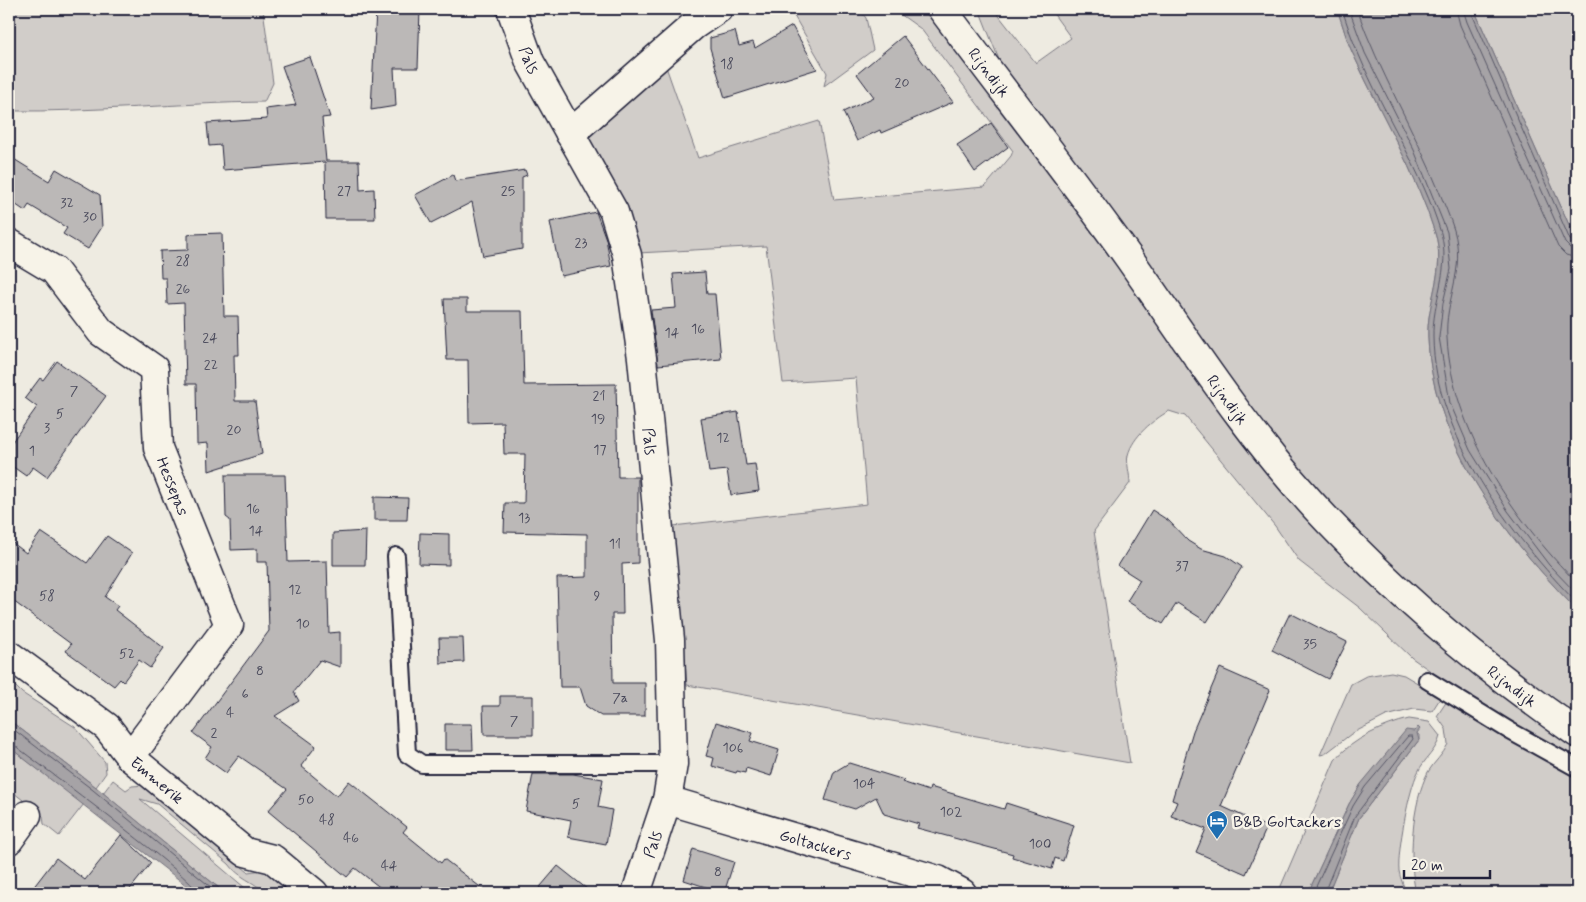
<svg xmlns="http://www.w3.org/2000/svg" width="1586" height="902" viewBox="0 0 1586 902" font-family="Mynerve,sans-serif">
	<style>
		.green { fill: #d1cdc9; stroke: #7a7882 }
		.water { fill: #a6a3a6; stroke: #716f7b }
		.lines { fill: none; stroke-linecap: round; stroke-linejoin: round }
		.shore { stroke: #575666; stroke-width: 1 }
		.building { fill: #bbb8b7; stroke: #22223b }
		.lane-casing { stroke: #22223b; stroke-width: 20 }
		.street-casing { stroke: #22223b; stroke-width: 31 }
		.secondary-casing { stroke: #22223b; stroke-width: 31 }
		.lane { stroke: #f7f3e8; stroke-width: 16 }
		.street { stroke: #f7f3e8; stroke-width: 28 }
		.secondary { stroke: #f7f3e8; stroke-width: 28 }
		.labels { text-anchor: middle; stroke-width: 5; stroke-linejoin: round; paint-order: stroke }
		.number-label { font-size: 14px; fill: #48485a }
		.street-label { font-size: 16px; fill: #22223b; stroke: #f7f3e8 }
		.poi-label { font-size: 16px; fill: #22223b; stroke: #f7f3e8; text-anchor: start }
	</style>
	<rect width="100%" height="100%" fill="#eeebe1"/>
	<filter id="ink" filterUnits="userSpaceOnUse"><feTurbulence type="fractalNoise" baseFrequency=".02" numOctaves="2"/><feDisplacementMap in="SourceGraphic" scale="10" xChannelSelector="R" yChannelSelector="G"/><feConvolveMatrix kernelMatrix="1 2 1 2 8 2 1 2 1" color-interpolation-filters="sRGB"/></filter>
	<g filter="url(#ink)">
		<path class="green" d="M9,9H263L273,83L264,102C179,103 94,112 9,111Z
			M790,9H859L866,18L873,50L824,86L827,73Z
			M893,9H918L944,26L1254,447L1577,741V763L1493,715L1412,658L1360,608L1299,561L1275,526L1185,416L1169,411C1153,420 1133,436 1128,455C1126,462 1130,475 1130,483L1094,531L1130,763L687,685L673,526L867,504L856,378L783,383L766,246L638,253L587,138L589,132L664,61L698,158L819,121L834,200L985,187L1011,156L1013,151L921,29Z
			M979,9H1001L996,12L1036,63L1071,38L1050,9H1337C1343,25 1347,43 1355,58C1382,117 1416,172 1435,233C1447,269 1426,302 1428,338C1432,442 1507,539 1577,610V721L1441,616L1285,459L1007,80Z
			M1474,9H1577V243Z
			M1391,672L1404,675L1441,697L1432,711L1414,709L1386,716L1351,734L1325,754L1320,755L1351,684L1366,676Z
			M9,680L22,693L75,727L105,762L106,773L96,787L9,720Z
			M1447,701L1577,779V893H1416C1408,861 1412,802 1428,772C1434,762 1443,755 1448,744L1446,729L1437,716Z
			M1409,719L1429,722L1440,736C1437,750 1424,759 1418,772C1409,789 1397,852 1399,871C1400,878 1404,886 1406,893H1328L1359,818L1419,740V735L1414,732L1361,784L1349,804L1308,893H1278L1335,760C1352,739 1384,725 1409,719Z
			M9,747L84,804L59,836L44,824L43,816L9,789Z
			M113,780L126,790L132,786L145,785L248,872L269,869L298,893H266C253,881 239,878 229,864L157,804L140,799L251,893H225L103,793Z"/>
		<path class="water" d="M1337,9H1474L1577,243V610C1507,539 1432,442 1428,338C1426,302 1447,269 1435,233C1416,172 1382,117 1355,58C1347,43 1343,25 1337,9Z
			M9,720L96,787L225,893H196L9,747Z
			M1418,727L1420,729L1417,733L1419,740L1359,818L1328,893H1308L1349,804L1361,784L1406,730L1414,731Z"/>
		<g class="lines">
			<path class="shore" d="M1342,9C1347,24 1352,40 1359,55C1384,115 1422,170 1441,233C1451,269 1432,301 1433,337C1434,435 1512,536 1577,603
				M1349,9L1365,53L1414,150L1447,232L1451,269L1443,303L1439,337L1450,403L1470,450L1508,511L1549,565L1577,594
				M1357,9C1379,72 1414,129 1439,191C1444,204 1450,217 1454,230C1466,271 1444,300 1447,338C1452,430 1514,519 1577,583
				M1456,9L1460,25L1558,247L1566,255L1577,258
				M1463,9L1467,22L1565,243L1570,248L1577,250
				M1470,9L1570,240L1577,244
				M9,726L93,790L218,893
				M9,744L14,745C36,762 197,880 198,893
				M1313,893L1353,806L1365,787L1408,736H1412L1413,739L1355,816L1324,893"/>
		</g>
		<path class="building" d="M376,9H420L418,68H394L396,106L371,110Z
			M792,26L817,69L725,98L710,48V38L735,31L739,46L753,42L755,48Z
			M903,36L953,102L881,133L880,130L857,141L843,112L874,97L857,74Z
			M310,57L330,117L322,118L326,161H359L360,190L374,189L375,219H326L325,162L223,170L221,145L209,146L207,123L267,119L266,109L296,105L282,66Z
			M991,123L1008,147L975,172L957,145Z
			M9,156L49,181L56,169L100,195L102,227L88,249L63,234L67,228L29,205L25,211L9,200Z
			M525,170L527,175L522,177V249L506,252L483,256L472,202L431,223L415,195L453,175L455,181Z
			M596,212L606,239L611,266L561,276L550,222Z
			M222,233L224,316H238L239,355H234L235,401H255L262,454L209,471L208,443L197,444L196,384H186L184,303L167,304L166,278H161L160,251L188,250V235L193,234Z
			M705,272L707,294H715L721,359L658,365L651,310L676,308L673,274Z
			M444,299H467V311H522L524,385L616,384L618,477H638V563L622,564L623,614H612L613,683H645V716H601L586,706L580,687H560L557,578L587,577V534L504,532L505,503H524L525,454H504L503,422L469,423L468,360H447Z
			M57,361L106,396L47,477L33,467L26,476L9,464V446L37,407L25,398L40,378L43,380Z
			M738,412L746,465L755,464L759,491L731,495L727,470L709,472L701,418Z
			M225,475H285L288,562L327,561L329,633L340,632V667L320,660L294,692L299,701L275,716L316,746L301,766L337,796L349,781L407,827L403,832L441,863L444,859L488,893H387L355,868L347,877L268,811L287,789L239,756L226,773L205,758L212,747L193,733L269,631L267,562H257V549L231,550L230,520L226,517Z
			M374,497L408,498L407,520H374Z
			M1152,510L1169,521L1188,541L1201,549L1226,556L1242,567L1207,622L1177,603L1163,624L1127,601L1140,580L1118,566Z
			M366,531L365,565H333V533Z
			M41,532L87,563L107,536L132,553L105,597L118,606L115,610L164,648L150,668L139,660L123,682L120,679L114,686L66,651L71,644L9,598V540L26,553Z
			M420,533L449,534V565L419,564Z
			M1290,613L1347,642L1328,679L1272,650Z
			M439,638H463L464,662L440,663Z
			M1220,668L1270,690L1221,806L1267,827L1246,874L1196,852L1206,829L1171,816L1177,802L1172,800L1193,731Z
			M500,696H533V735H484L483,706H500Z
			M716,722L753,733L750,741L779,750L771,776L746,768L745,773L737,771L736,773L712,766L714,758L706,756Z
			M445,724H472L473,750H445Z
			M849,763L904,780L902,782L929,791L930,787L1004,809L1006,803L1074,825L1063,861L1055,858L1052,869L1012,857L1013,854L917,828L919,824L884,814L876,797L855,809L825,800L834,772Z
			M533,774H573L603,779L598,807L612,810L606,844L568,837L571,820L526,811Z
			M121,835L151,863L127,893H29L56,858L85,880Z
			M693,849L734,862L724,893L684,880Z
			M558,866L592,893H535Z"/>
		<g class="lines">
			<g class="lane-casing">
				<path id="lane" d="M396,556L407,754L422,764H673
					M1427,680L1510,731L1577,768"/>
			</g>
			<g class="street-casing">
				<g id="street">
					<path id="s1" d="M511,9L530,62L614,212L627,255L642,358L670,640L673,764L667,800L636,893"/>
					<path d="M570,134L693,26L718,9"/>
					<path id="s2" d="M9,243L54,270L101,332L154,369L158,448L229,625L130,757"/>
					<path id="s3" d="M9,655L107,727L130,757L245,852L273,859L314,893"/>
					<path id="s4" d="M667,800L938,880L962,893"/>
					<path d="M9,840L27,815"/>
				</g>
			</g>
			<g class="secondary-casing">
				<g id="secondary">
					<path id="s5" d="M942,9C1004,92 1069,174 1129,258C1192,348 1252,442 1329,522C1404,601 1488,671 1577,733"/>
				</g>
			</g>
			<use href="#lane" class="lane"/>
			<use href="#street" class="street"/>
			<use href="#secondary" class="secondary"/>
		</g>
	</g>
	<defs>
		<g id="hotel-pin" transform="scale(1.125)"><path d="M0 17L-7.5 6A9.5 9.5 0 1 1 7.5 6Z" fill="#1f6fb2" stroke="#f7f3e8"/><path d="M-6-4.5h1.5V1H6V5H4.5V3h-9V5H-6ZM-4 0a1.8 1.8 0 1 1 3.6 0ZM.5 0V-2.5h3Q6-2.5 6 0Z" fill="#fff"/></g>
	</defs>
	<g fill-rule="evenodd">
		<use href="#hotel-pin" x="1217" y="821"/>
	</g>
	<g class="labels">
		<g class="number-label">
			<text x="727" y="68">18</text>
			<text x="902" y="87">20</text>
			<text x="344" y="195">27</text>
			<text x="508" y="195">25</text>
			<text x="67" y="207">32</text>
			<text x="90" y="221">30</text>
			<text x="581" y="247">23</text>
			<text x="183" y="265">28</text>
			<text x="183" y="293">26</text>
			<text x="698" y="333">16</text>
			<text x="672" y="337">14</text>
			<text x="210" y="342">24</text>
			<text x="211" y="369">22</text>
			<text x="74" y="395">7</text>
			<text x="599" y="400">21</text>
			<text x="60" y="418">5</text>
			<text x="598" y="423">19</text>
			<text x="47" y="432">3</text>
			<text x="234" y="434">20</text>
			<text x="723" y="442">12</text>
			<text x="600" y="454">17</text>
			<text x="32" y="455">1</text>
			<text x="253" y="513">16</text>
			<text x="524" y="522">13</text>
			<text x="256" y="535">14</text>
			<text x="615" y="548">11</text>
			<text x="1182" y="570">37</text>
			<text x="295" y="594">12</text>
			<text x="47" y="600">58</text>
			<text x="597" y="600">9</text>
			<text x="303" y="628">10</text>
			<text x="1310" y="648">35</text>
			<text x="127" y="658">52</text>
			<text x="260" y="675">8</text>
			<text x="245" y="698">6</text>
			<text x="620" y="702">7a</text>
			<text x="230" y="717">4</text>
			<text x="514" y="725">7</text>
			<text x="214" y="737">2</text>
			<text x="733" y="752">106</text>
			<text x="864" y="788">104</text>
			<text x="306" y="804">50</text>
			<text x="576" y="808">5</text>
			<text x="951" y="816">102</text>
			<text x="327" y="824">48</text>
			<text x="351" y="842">46</text>
			<text x="1040" y="848">100</text>
			<text x="389" y="870">44</text>
			<text x="718" y="876">8</text>
		</g>
		<g class="street-label">
			<text dy="6" stroke="none"><textPath href="#s1" startOffset="54">Pals</textPath></text>
			<text dy="6" stroke="none"><textPath href="#s5" startOffset="79">Rijndijk</textPath></text>
			<text dy="6" stroke="none"><textPath href="#s5" startOffset="484">Rijndijk</textPath></text>
			<text dy="6" stroke="none"><textPath href="#s1" startOffset="461">Pals</textPath></text>
			<text dy="6" stroke="none"><textPath href="#s2" startOffset="315">Hessepas</textPath></text>
			<text dy="6" stroke="none"><textPath href="#s5" startOffset="889">Rijndijk</textPath></text>
			<text dy="6" stroke="none"><textPath href="#s3" startOffset="195">Emmerik</textPath></text>
			<text transform="translate(652 844) rotate(-71)" y="6">Pals</text>
			<text dy="6" stroke="none"><textPath href="#s4" startOffset="155">Goltackers</textPath></text>
		</g>
		<g class="poi-label">
			<text x="1233" y="827">B&amp;B Goltackers</text>
		</g>
	</g>
	<rect width="1586" height="902" fill="none" stroke="#f7f3e8" stroke-width="30"/>
	<rect x="15" y="15" width="1556" height="872" fill="none" stroke="#22223b" stroke-width="2" filter="url(#ink)"/>
	<path d="M1404 870v8h86v-8" fill="none" stroke="#22223b" stroke-width="2.5"/>
	<text x="1411" y="870" font-size="15" fill="#22223b" stroke="#f7f3e8" stroke-width="4" paint-order="stroke">20 m</text>
</svg>
